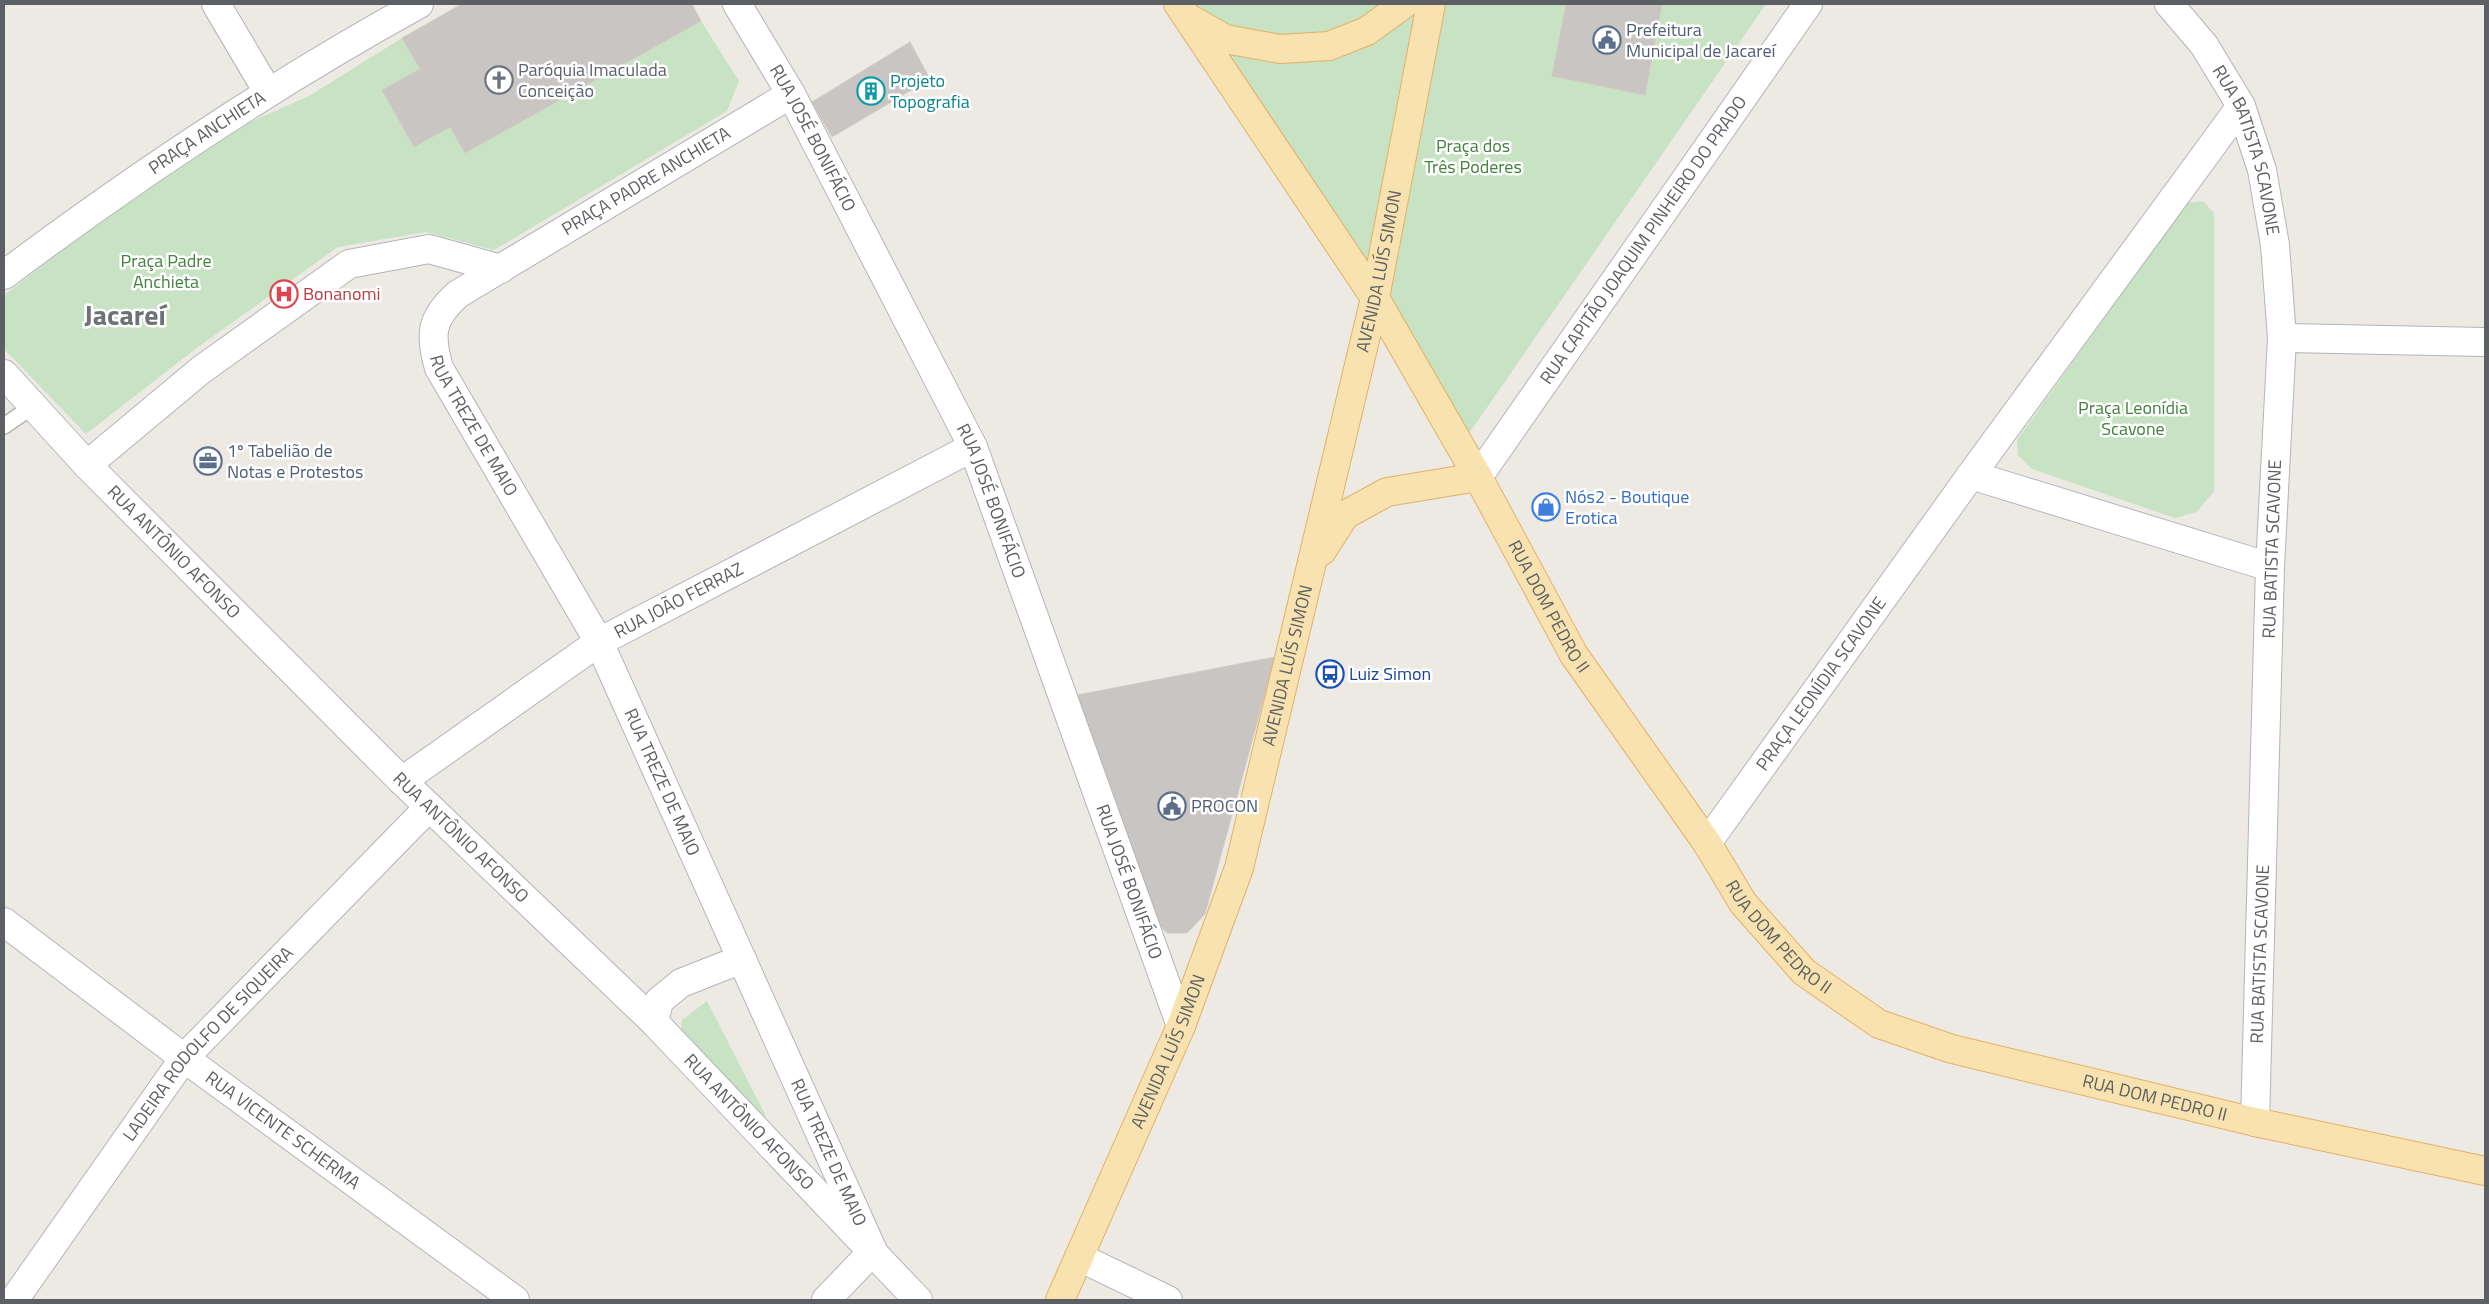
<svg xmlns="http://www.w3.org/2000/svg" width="2489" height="1304" viewBox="0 0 2489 1304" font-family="'Titillium Web',sans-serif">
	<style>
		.green { fill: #c7e3c3 }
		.building { fill: #c9c5c2; stroke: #d2cbc3 }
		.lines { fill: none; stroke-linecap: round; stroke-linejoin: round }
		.service-casing { stroke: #b2b5b8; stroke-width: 18 }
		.minor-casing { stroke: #b2b5b8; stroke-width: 30 }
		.tertiary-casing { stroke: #b2b5b8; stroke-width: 30 }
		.primary-casing { stroke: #e5b065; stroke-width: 30 }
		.service { stroke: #fff; stroke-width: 15 }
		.minor { stroke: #fff; stroke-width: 28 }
		.tertiary { stroke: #fff; stroke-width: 28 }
		.primary { stroke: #f8e2af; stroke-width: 28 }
		.labels { text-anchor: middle; stroke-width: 5; stroke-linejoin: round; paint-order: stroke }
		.service-label { font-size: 18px; fill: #4e5e75; stroke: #fff; text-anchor: start }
		.worship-label { font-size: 18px; fill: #5b616d; stroke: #fff; text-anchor: start }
		.culture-label { font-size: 18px; fill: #0d838f; stroke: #fff; text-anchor: start }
		.street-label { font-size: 18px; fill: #5c6064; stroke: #fff }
		.park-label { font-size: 18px; fill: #43823d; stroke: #fff }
		.health-label { font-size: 18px; fill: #be3a42; stroke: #fff; text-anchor: start }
		.shop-label { font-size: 18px; fill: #366cbe; stroke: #fff; text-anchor: start }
		.transit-label { font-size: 18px; fill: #164399; stroke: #fff; text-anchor: start }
		.town-label { font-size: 28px; font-weight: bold; fill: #6d7375; stroke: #fff }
	</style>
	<rect width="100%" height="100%" fill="#edeae4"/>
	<path class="green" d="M1195,4H1766L1468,435Z
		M701,21L739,81L727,111L494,250L426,232L338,247L194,350L86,434L4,349V295L117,208L218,136L309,96L402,38L420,69L382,90L414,147L450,127L465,153Z
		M2203,201L2214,213V491L2197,512L2175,518L2032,469L2018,455L2017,440L2187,203Z
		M707,1001L767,1118L679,1044L682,1020Z"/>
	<path class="building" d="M462,4H692L701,21L465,153L450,127L414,147L382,90L420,69L402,38Z
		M1566,4H1662L1645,95L1552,76Z
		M910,42L930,79L832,137L812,102Z
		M1275,657L1205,914L1187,933H1167L1153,918L1067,697Z"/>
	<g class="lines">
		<g class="service-casing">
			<path id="service" d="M4,426L33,406"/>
		</g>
		<g class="minor-casing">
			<g id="minor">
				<path d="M216,4L268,92"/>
				<path id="s1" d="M737,4L791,94L973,447L1181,1026"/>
				<path id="s2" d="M2169,4L2204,45L2241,106L2262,170L2275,245L2282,338L2270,567L2255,1122"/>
				<path id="s3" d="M791,94L458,294C431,318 429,334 439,368L599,642L873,1251L826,1300"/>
				<path id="s4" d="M4,275C136,176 274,84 419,4"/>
				<path d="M2282,338L2485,342"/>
				<path d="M87,465L201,370L349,264L429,249L501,269"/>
				<path d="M1971,475L2270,567"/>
				<path id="s5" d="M402,781L599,642L973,447"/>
				<path id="s6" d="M1707,843L1971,475L2241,106"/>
				<path id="s7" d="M4,922L184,1058L515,1300"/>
				<path d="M654,1022L659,1001L681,983L742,959"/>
				<path d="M1079,1257L1168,1300"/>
			</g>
		</g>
		<g class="tertiary-casing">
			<g id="tertiary">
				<path id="s8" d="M4,374L87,465L402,781L654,1022L918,1300"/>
				<path id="s9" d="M1478,477L1808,4"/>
				<path id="s10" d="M14,1300L184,1058L429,807"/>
			</g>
		</g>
		<g class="primary-casing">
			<g id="primary">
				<path id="s11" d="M1178,4L1375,298L1478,477L1574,655L1707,843L1743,903L1804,972L1879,1024L1952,1049L2255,1122L2485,1171"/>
				<path d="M1192,20L1225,39L1280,49L1329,46L1367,31L1404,4"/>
				<path d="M1322,551L1345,515L1387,492L1478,477"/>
				<path id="s12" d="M1060,1300L1181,1026L1239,868L1375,298L1431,4"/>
			</g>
		</g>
		<use href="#service" class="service"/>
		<use href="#minor" class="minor"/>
		<use href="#tertiary" class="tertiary"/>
		<use href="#primary" class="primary"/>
	</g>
	<defs>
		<g id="civic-ring" transform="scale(1.4375)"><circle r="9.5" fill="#fff" stroke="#5c6f8a" stroke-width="1.5"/><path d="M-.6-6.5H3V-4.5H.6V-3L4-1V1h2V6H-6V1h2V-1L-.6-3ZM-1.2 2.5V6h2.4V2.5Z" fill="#5c6f8a"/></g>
		<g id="church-ring" transform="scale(1.4375)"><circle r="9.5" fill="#fff" stroke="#6b7280" stroke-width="1.5"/><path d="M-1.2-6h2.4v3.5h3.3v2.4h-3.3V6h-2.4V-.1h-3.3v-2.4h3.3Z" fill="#6b7280"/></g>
		<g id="building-ring" transform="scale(1.4375)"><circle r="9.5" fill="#fff" stroke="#0f9aa8" stroke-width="1.5"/><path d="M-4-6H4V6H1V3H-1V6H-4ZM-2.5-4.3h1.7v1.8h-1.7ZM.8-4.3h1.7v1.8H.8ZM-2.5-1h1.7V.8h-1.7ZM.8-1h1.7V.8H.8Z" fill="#0f9aa8"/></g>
		<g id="hospital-ring" transform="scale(1.4375)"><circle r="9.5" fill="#fff" stroke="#e0444e" stroke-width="1.5"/><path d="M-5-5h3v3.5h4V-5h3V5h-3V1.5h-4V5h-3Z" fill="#e0444e"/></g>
		<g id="office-ring" transform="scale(1.4375)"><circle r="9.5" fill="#fff" stroke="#5c6f8a" stroke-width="1.5"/><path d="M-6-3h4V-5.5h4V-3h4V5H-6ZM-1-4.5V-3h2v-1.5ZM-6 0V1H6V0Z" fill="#5c6f8a"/></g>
		<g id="shop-ring" transform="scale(1.4375)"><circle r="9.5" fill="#fff" stroke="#3f7fe0" stroke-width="1.5"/><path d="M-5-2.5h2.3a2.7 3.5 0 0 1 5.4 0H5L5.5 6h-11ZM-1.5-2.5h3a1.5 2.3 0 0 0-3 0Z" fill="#3f7fe0"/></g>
		<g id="bus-ring" transform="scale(1.4375)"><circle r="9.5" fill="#fff" stroke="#1a4fb4" stroke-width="1.5"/><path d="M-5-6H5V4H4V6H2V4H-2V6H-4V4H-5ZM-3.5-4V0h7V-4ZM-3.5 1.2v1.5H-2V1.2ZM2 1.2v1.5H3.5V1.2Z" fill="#1a4fb4"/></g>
	</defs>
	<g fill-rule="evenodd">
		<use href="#civic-ring" x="1607" y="40"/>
		<use href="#church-ring" x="499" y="80"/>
		<use href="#building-ring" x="871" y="91"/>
		<use href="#hospital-ring" x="284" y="294"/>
		<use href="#office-ring" x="208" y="461"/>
		<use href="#shop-ring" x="1546" y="507"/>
		<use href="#bus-ring" x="1330" y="674"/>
		<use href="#civic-ring" x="1172" y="806"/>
	</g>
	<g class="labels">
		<g class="service-label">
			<text x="1626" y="36">Prefeitura<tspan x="1626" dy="21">Municipal de Jacareí</tspan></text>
			<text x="227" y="457">1º Tabelião de<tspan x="227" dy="21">Notas e Protestos</tspan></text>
			<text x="1191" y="812">PROCON</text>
		</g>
		<g class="worship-label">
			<text x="518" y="76">Paróquia Imaculada<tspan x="518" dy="21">Conceição</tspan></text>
		</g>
		<g class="culture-label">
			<text x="890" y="87">Projeto<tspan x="890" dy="21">Topografia</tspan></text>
		</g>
		<g class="street-label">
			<text dy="6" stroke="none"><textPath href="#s4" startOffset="248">PRAÇA ANCHIETA</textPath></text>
			<text dy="6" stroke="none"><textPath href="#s1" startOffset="154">RUA JOSÉ BONIFÁCIO</textPath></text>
			<text dy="6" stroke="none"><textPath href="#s2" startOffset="169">RUA BATISTA SCAVONE</textPath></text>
			<text transform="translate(646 181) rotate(-31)" y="6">PRAÇA PADRE ANCHIETA</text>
			<text dy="6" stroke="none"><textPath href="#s9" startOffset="289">RUA CAPITÃO JOAQUIM PINHEIRO DO PRADO</textPath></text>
			<text dy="6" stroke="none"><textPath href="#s12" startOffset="1081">AVENIDA LUÍS SIMON</textPath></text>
			<text dy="6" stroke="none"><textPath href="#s3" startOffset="538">RUA TREZE DE MAIO</textPath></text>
			<text dy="6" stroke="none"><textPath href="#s1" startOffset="559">RUA JOSÉ BONIFÁCIO</textPath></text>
			<text transform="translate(2272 549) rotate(-88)" y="6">RUA BATISTA SCAVONE</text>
			<text dy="6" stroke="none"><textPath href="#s8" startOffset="246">RUA ANTÔNIO AFONSO</textPath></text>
			<text dy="6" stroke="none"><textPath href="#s5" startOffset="331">RUA JOÃO FERRAZ</textPath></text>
			<text dy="6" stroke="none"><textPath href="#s11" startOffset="708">RUA DOM PEDRO II</textPath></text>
			<text dy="6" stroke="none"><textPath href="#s12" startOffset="676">AVENIDA LUÍS SIMON</textPath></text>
			<text dy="6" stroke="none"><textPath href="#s6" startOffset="196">PRAÇA LEONÍDIA SCAVONE</textPath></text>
			<text dy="6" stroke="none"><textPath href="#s3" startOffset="942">RUA TREZE DE MAIO</textPath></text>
			<text dy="6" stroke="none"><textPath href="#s8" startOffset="651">RUA ANTÔNIO AFONSO</textPath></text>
			<text dy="6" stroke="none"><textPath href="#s1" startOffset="964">RUA JOSÉ BONIFÁCIO</textPath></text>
			<text dy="6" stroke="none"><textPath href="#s11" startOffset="1112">RUA DOM PEDRO II</textPath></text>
			<text transform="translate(2260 954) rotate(-88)" y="6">RUA BATISTA SCAVONE</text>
			<text dy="6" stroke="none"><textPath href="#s10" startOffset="322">LADEIRA RODOLFO DE SIQUEIRA</textPath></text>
			<text dy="6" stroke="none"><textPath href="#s12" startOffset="271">AVENIDA LUÍS SIMON</textPath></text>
			<text dy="6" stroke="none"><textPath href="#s11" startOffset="1532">RUA DOM PEDRO II</textPath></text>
			<text dy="6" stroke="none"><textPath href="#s8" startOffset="1056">RUA ANTÔNIO AFONSO</textPath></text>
			<text dy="6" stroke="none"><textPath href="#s7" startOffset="348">RUA VICENTE SCHERMA</textPath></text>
			<text dy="6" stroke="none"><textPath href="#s3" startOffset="1348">RUA TREZE DE MAIO</textPath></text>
		</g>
		<g class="park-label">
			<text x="1473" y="152">Praça dos<tspan x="1473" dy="21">Três Poderes</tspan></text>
			<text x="166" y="267">Praça Padre<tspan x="166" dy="21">Anchieta</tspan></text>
			<text x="2133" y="414">Praça Leonídia<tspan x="2133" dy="21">Scavone</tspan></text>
		</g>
		<g class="health-label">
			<text x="303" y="300">Bonanomi</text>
		</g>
		<g class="shop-label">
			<text x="1565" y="503">Nós2 - Boutique<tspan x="1565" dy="21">Erotica</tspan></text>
		</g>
		<g class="transit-label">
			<text x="1349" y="680">Luiz Simon</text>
		</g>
		<g class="town-label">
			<text x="125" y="325">Jacareí</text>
		</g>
	</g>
	<rect width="2489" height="1304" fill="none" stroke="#5c6064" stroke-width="10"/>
</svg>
